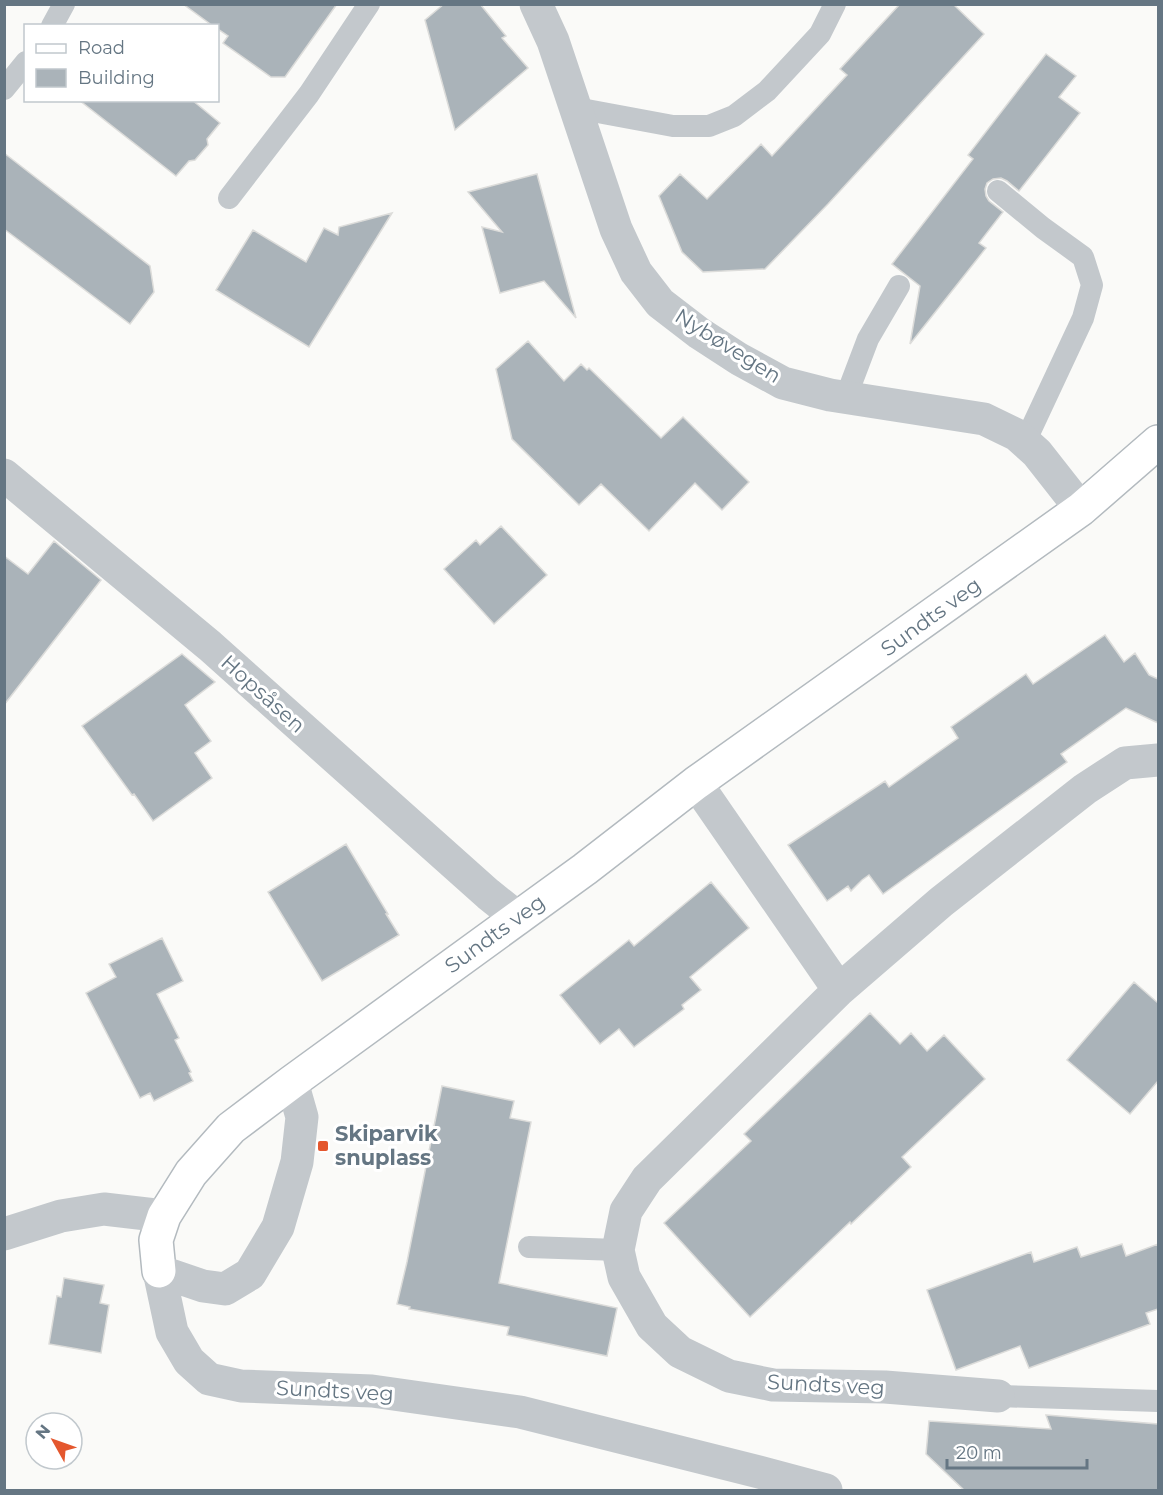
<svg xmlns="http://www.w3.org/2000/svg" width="1163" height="1495" viewBox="0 0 1163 1495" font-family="Montserrat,sans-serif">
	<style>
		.building { fill: #aab3b9; stroke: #dcdcda; stroke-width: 1.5 }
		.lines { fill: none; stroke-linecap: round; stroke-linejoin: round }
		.secondary-casing { stroke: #b3babf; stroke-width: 36 }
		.lane { stroke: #c3c8cc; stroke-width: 22 }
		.street { stroke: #c3c8cc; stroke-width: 33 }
		.secondary { stroke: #fff; stroke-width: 33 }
		.poi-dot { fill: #e4572e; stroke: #fff; stroke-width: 2 }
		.labels { text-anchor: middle; stroke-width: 6; stroke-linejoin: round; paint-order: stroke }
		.street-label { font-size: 21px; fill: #657683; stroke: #fff }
		.poi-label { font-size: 21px; font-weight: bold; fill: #657683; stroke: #fff; text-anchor: start }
	</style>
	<rect width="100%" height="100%" fill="#fafaf8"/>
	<path class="building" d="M183,4H337L285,77H271L223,43L228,36L218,29V26H213Z
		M444,4H480L506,36L502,38L528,68L455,130L425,20Z
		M900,4H953L984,34L828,204L765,269L703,272L682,252L659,196L680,174L707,199L761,144L772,156L847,75L840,69Z
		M1046,54L1076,76L1059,97L1080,113L1019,191L1007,181L1001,178L993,179L987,183L985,189L986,196L989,201L1003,212L979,243L986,248L910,344L920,286L892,264L973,159L968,155Z
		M79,100H192L220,123L207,139L208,145L195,160L189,161L176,176Z
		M4,153L150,266L154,292L130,324L4,229Z
		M537,174L561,263L576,318L544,281L500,293L482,227L502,232L468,192Z
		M392,213L309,347L216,290L253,230L306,262L324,228L338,235L339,227Z
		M528,341L564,381L581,364L587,370L589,368L661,438L683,417L749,482L722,510L695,483L649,531L601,484L579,505L512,439L496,369Z
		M501,526L547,575L494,624L444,569L476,540L480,545Z
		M54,541L101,580L4,705V556L28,574Z
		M1105,635L1124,662L1135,653L1149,675L1158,679V723L1126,708L1061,754L1067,762L883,894L869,875L862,880L851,891L848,886L827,901L788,845L885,781L889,787L958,738L951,727L1026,674L1033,684Z
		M182,654L215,682L185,705L211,741L195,753L212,778L153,821L134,794L132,795L82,726Z
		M346,844L388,914H386L399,935L322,981L268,892Z
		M711,882L749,928L690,977L701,990L682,1005L684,1009L634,1047L619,1029L600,1044L560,995L629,940L634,946Z
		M162,938L183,981L157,994L179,1038L175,1040L191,1072L189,1073L193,1081L154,1101L150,1093L140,1098L86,993L116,977L109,964Z
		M1134,982L1158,1003V1081L1130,1114L1067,1060Z
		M870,1013L900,1044L911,1033L927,1051L944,1035L985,1079L902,1157L911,1167L851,1224L850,1222L750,1317L664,1223L751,1141L744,1134Z
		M442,1086L514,1101L510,1118L531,1122L499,1283L617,1308L607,1356L507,1335L509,1327L409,1309L410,1307L397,1304L407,1262Z
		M1122,1244L1126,1256L1158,1244V1309L1146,1313L1150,1324L1029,1368L1020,1346L956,1370L927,1290L1031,1252L1034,1262L1077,1247L1081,1257Z
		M64,1278L104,1285L100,1303L109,1305L101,1353L49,1344L57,1296L61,1297Z
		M1046,1415L1158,1424V1491H965L926,1454L929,1421L1051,1429Z"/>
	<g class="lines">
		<g class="secondary-casing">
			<path id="secondary" d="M159,1271L156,1240L164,1216L191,1173L231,1128L292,1082L585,869L696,783L1081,509L1158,442"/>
		</g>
		<path class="lane" d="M52,26L64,4
			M4,89L26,62
			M576,108L673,126H709L734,116L767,91L820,34L835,4
			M998,191L1043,228L1083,257L1092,285L1083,318L1025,442
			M229,198L309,94L369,4
			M846,397L868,339L899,286
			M529,1247L618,1250
			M998,1396L1158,1401"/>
		<path class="street" d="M536,4L553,41L616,229L636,272L660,303L699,333L739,359L783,383L830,395L984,419L1017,435L1037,453L1081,509
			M4,475L210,646L488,894L518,918
			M696,783L839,990L647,1179L626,1211L618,1250L624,1277L652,1326L680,1352L729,1376L773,1385L885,1387L998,1396
			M839,990L941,902L1085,789L1125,763L1158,760
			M4,1234L61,1216L104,1209L164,1216
			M159,1271L172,1332L189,1361L209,1379L241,1386L372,1391L520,1412L759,1472L826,1490
			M159,1271L203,1286L225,1289L250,1274L278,1227L297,1162L302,1117L292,1082"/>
		<use href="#secondary" class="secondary"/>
	</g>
	<rect class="poi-dot" x="317" y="1140" width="12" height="12" rx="3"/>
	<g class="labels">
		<g class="street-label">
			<text transform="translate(728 346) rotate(32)" y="7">Nybøvegen</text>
			<text transform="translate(931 617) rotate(-36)" y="7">Sundts veg</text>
			<text transform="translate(263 694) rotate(42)" y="7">Hopsåsen</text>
			<text transform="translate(495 934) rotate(-36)" y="7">Sundts veg</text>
			<text transform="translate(826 1385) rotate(3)" y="7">Sundts veg</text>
			<text transform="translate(335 1391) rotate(3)" y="7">Sundts veg</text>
		</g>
		<g class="poi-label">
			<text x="335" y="1141">Skiparvik<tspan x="335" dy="24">snuplass</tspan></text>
		</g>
	</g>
	<rect width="1163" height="1495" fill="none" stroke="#657683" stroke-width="12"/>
	<rect x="24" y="24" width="195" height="78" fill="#ffffff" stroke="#c1c8cd" stroke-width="1.5"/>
	<rect x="36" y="44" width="30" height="9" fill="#ffffff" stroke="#c1c8cd" stroke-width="1.5"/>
	<text x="78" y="54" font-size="18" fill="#657683">Road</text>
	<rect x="36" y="69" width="30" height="18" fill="#aab3b9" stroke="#c1c8cd" stroke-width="1.5"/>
	<text x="78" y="84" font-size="18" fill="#657683">Building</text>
	<g transform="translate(54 1441) rotate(310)"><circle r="28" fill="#ffffff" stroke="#c1c8cd" stroke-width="1.5"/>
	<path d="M0-4.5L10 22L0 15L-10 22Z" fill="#e4572e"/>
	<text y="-9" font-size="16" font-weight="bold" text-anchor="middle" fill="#657683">N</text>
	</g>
	<path d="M947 1459v9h140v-9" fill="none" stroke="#657683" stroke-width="3"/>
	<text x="956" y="1459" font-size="18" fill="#657683" stroke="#ffffff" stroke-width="4.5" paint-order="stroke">20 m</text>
</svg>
